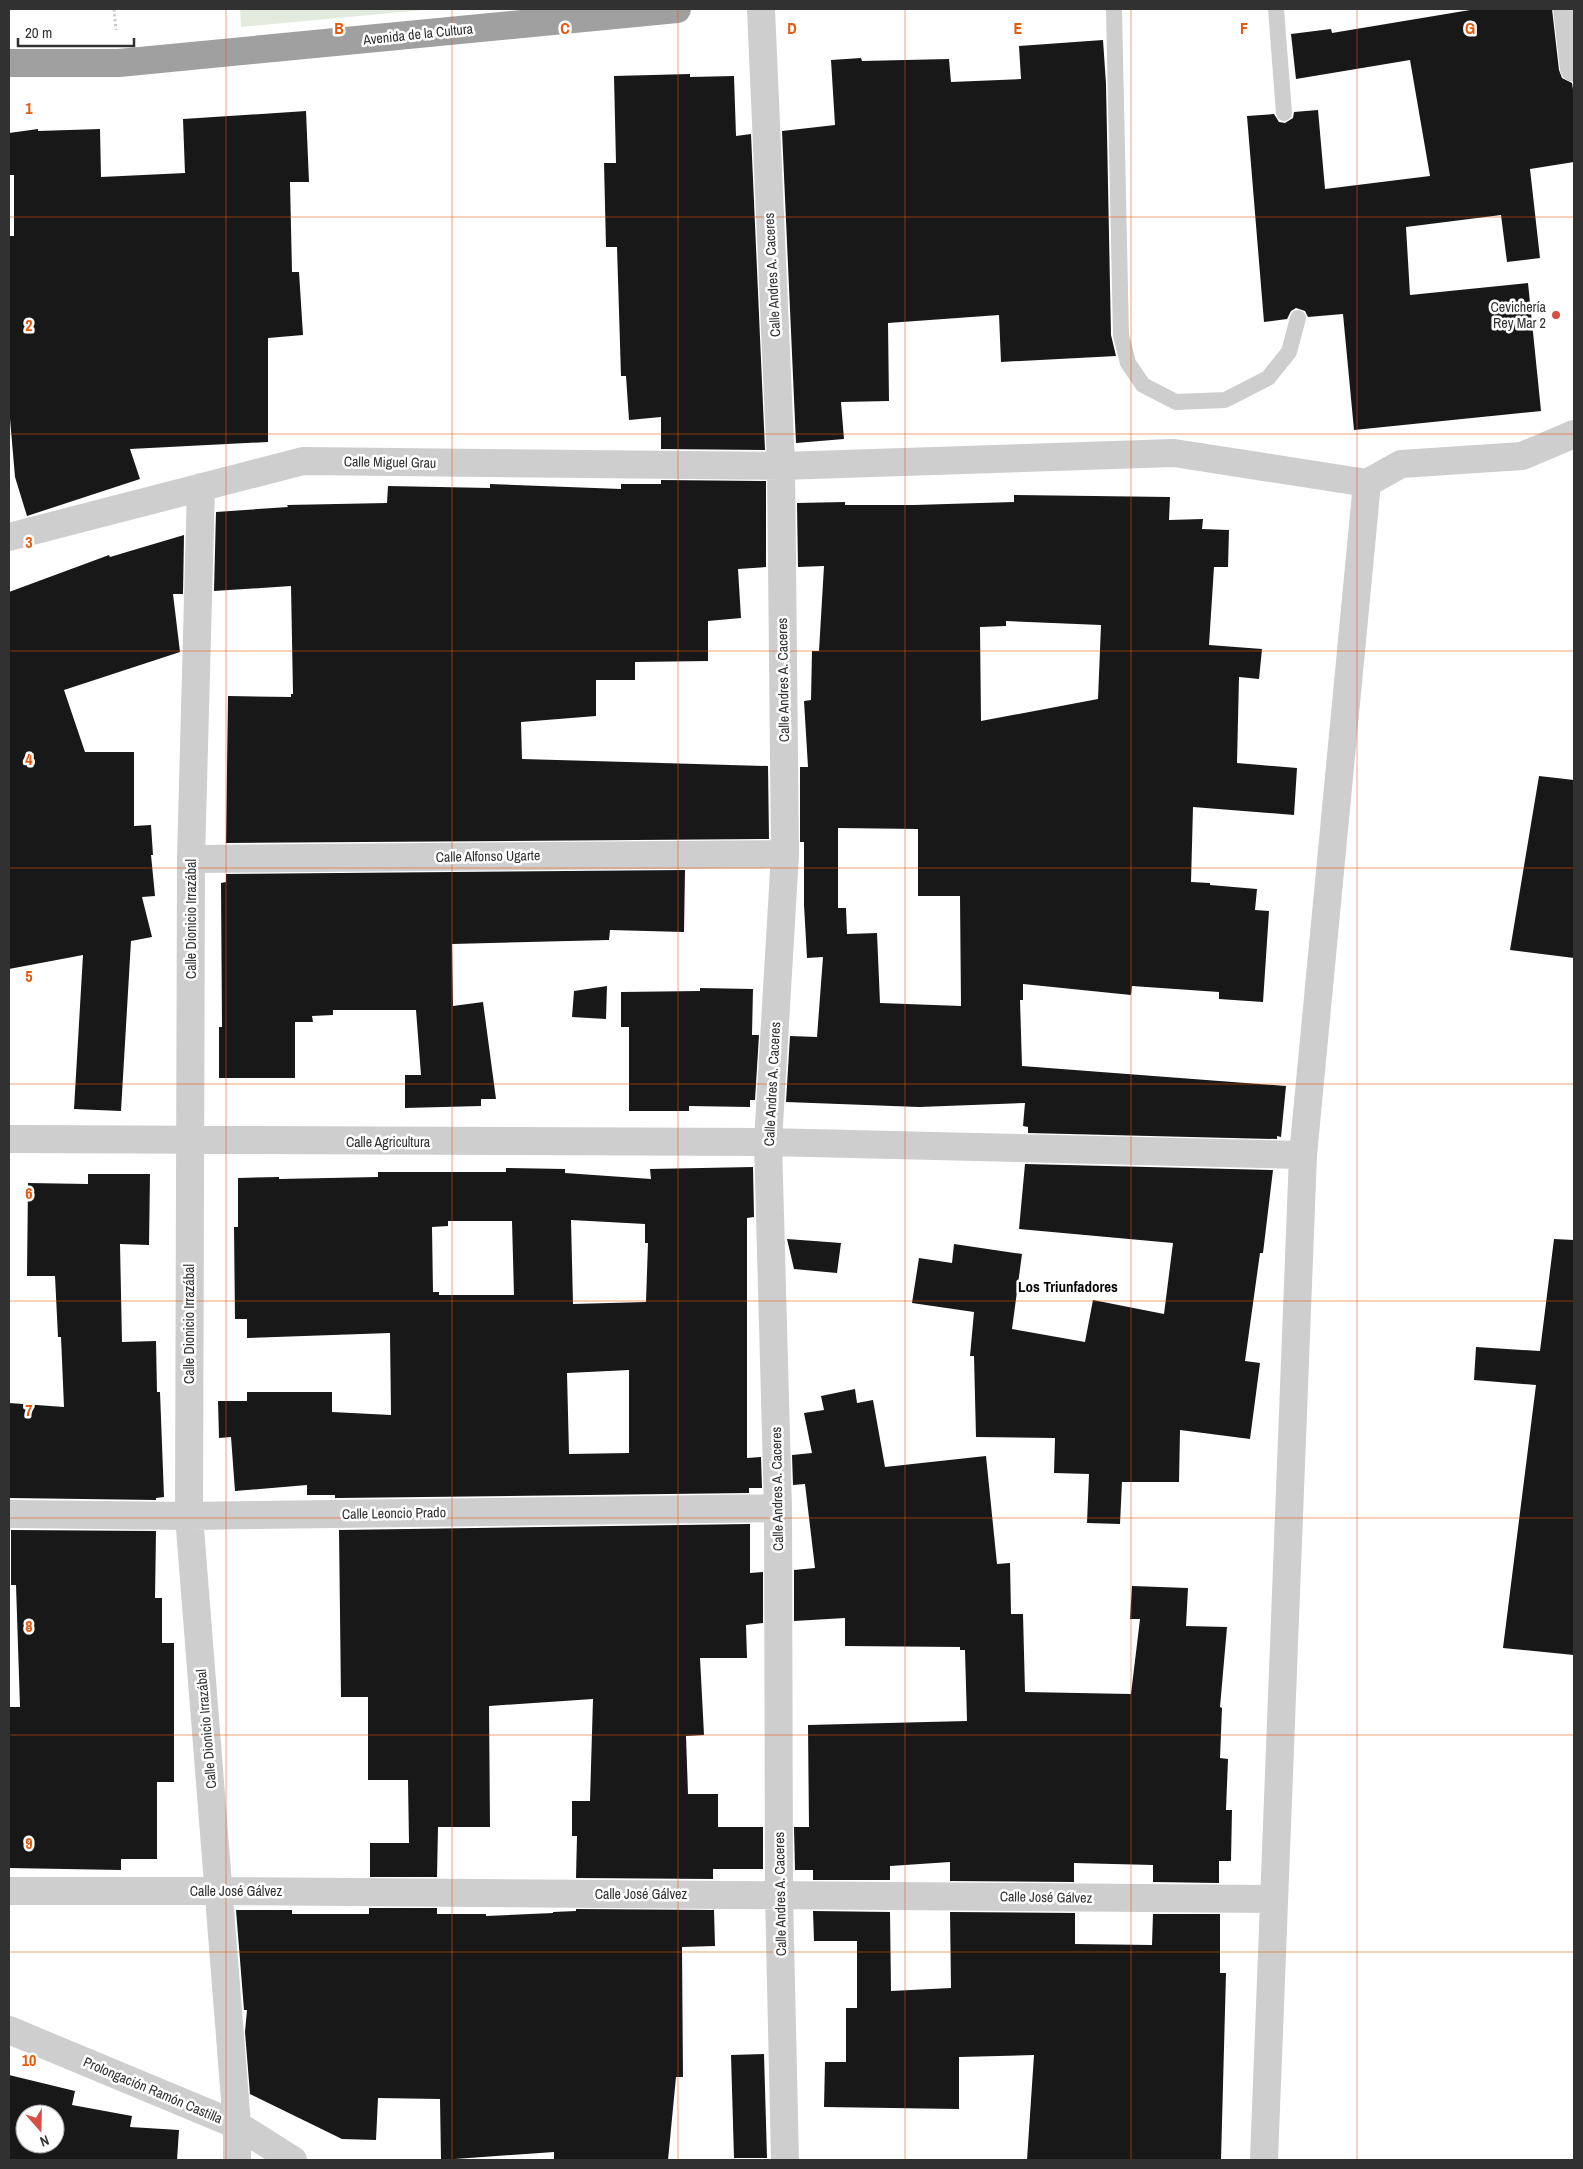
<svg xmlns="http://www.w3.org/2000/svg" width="1583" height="2169" viewBox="0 0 1583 2169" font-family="'Archivo Narrow',sans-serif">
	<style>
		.green { fill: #e3eade }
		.building { fill: #181818; fill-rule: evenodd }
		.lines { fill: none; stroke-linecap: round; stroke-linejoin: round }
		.path { stroke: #cbcbcb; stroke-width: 3; stroke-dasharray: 2.5 2.5; stroke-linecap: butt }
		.service { stroke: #cecece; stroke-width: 16 }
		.minor { stroke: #cecece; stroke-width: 28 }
		.trunk { stroke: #a0a0a0; stroke-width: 28 }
		.grid { fill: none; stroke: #e8590c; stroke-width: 1; stroke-opacity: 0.55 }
		.poi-dot { fill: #d74e44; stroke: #fff; stroke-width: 2 }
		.labels { text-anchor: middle; stroke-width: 5; stroke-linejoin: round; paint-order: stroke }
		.street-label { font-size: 14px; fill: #313131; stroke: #fff }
		.poi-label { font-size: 14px; fill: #313131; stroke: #fff; text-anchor: end }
		.neighbourhood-label { font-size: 15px; font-weight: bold; fill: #000; stroke: #fff }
		.grid-label { font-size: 16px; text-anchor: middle; font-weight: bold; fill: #e8590c; stroke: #fff; stroke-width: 5; stroke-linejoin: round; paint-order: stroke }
	</style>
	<rect width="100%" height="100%" fill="#fff"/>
	<path class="green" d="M240,9H435L241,27Z"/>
	<path class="building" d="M1476,9H1552L1559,70L1562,78L1572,83L1574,96V162L1530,169L1540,258L1507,262L1501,215L1406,227L1410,295L1528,283L1541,411L1354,430L1343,314L1308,317L1305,311L1296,308L1291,311L1287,319L1264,322L1247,116L1274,114L1279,122L1285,123L1293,118L1294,112L1318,110L1325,189L1430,176L1410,60L1296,79L1291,34L1331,29L1332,33Z
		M1103,40L1106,84L1111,335L1116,356L1001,362L999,315L888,323L889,401L841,402L844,439L796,443L782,131L835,125L831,60L861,58L862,61L949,59L951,82L1021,79L1019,46Z
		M690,74V77L734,76L736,136L751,134L765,450L661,449V417L629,420L626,376H621L617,247H606L604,163H616L614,76Z
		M306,111L309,182H290L292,272H299L303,335L268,338V442L130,449L140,479L27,516L15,477L9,407V236H14V175H9V133L38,129V131L100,129L101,177L185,173L183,119Z
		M661,480L766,481V567L738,569L741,618L708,621V661L635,662V680H596V716L521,722L522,759L768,766L769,839L226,843L228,696L291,697V694H293L291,586L214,591L216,512L288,507L287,505L387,503L388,486L490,488V484L621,489V484H661Z
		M1014,495L1170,497L1169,520L1203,519L1202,529L1229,530L1228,567H1214L1209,645L1262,649L1259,679L1239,677L1237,763L1297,768L1294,815L1193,807L1191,882L1210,883V885L1257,889L1255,910L1269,911L1263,1002L1219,999V992L1132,986L1131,995L1023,984V1000H1020L1022,1066L1286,1086L1281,1137L1277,1136V1139L1028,1133V1127L1023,1126L1025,1103L919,1107L786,1102L790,1036L817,1037L823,957L807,958L804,905V842H800V767H808L804,701L811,700L812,651H819L824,566L798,567L797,503L845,502V505H914L1014,502ZM1006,621L1101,625L1098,699L981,721L980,627L1006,626ZM838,828L918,829V896H960L961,1006L880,1003L877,933L847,934L846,908H838Z
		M184,535L183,594H173L180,652L64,690L85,752H134V826L151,825L153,855H151L155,896L142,897L152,937L131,941L121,1111L74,1109L83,955L9,969V592L109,555L110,557Z
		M1539,776L1574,780V958L1510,950Z
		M685,870L684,932L610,930L609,940L452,944L453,1006L483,1002L496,1099H481V1106L405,1108V1075H421L416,1010H333V1015L312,1016L313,1022H295V1078H219V1027H222L221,883L226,882V874Z
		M607,986L606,1019L572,1017L574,991Z
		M700,988L753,989L752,1035H759L755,1100H750V1107L689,1106V1111H629V1027H621V992L700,991Z
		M1025,1164L1273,1170L1263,1253H1260L1245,1361L1260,1363L1250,1439L1180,1430L1179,1482H1122L1120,1524L1087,1523L1089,1474L1054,1473L1055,1438L976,1437L974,1356H970L974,1312L912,1303L919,1258L952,1263L954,1244L1022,1254L1012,1329L1085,1342L1093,1300L1164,1314L1173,1243L1019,1229Z
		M753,1167L754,1217L747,1218V1458L761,1457L762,1488H749V1493L339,1498H335V1495H307V1485L235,1491L231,1437L219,1438L218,1401H247V1392H332V1412L391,1415L390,1333L247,1338V1319H235L234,1227H238V1178L279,1177V1179L378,1177V1172H506V1168L565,1169V1173L651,1179L650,1169ZM571,1220L645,1224V1243H648L646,1302L573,1304ZM448,1221H512L514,1295H439V1292H433L432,1227L448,1226ZM629,1370V1453L569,1454L567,1373Z
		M88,1174H150L149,1245L120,1244L122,1342L156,1341L157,1392H160L164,1497L156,1498V1500L9,1498V1403L64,1407L61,1337H58L55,1276H27L28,1183L88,1184Z
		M787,1239L841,1243L837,1273L794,1269Z
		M1554,1239L1574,1240V1655L1503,1648L1536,1385L1474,1380L1476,1347L1540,1351Z
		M855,1389L857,1403L873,1400L885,1467L986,1456L997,1564L1010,1563L1011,1614H1023L1025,1692L1131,1694L1140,1619H1130L1132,1586L1188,1588L1186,1626L1227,1627L1220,1707L1222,1708L1220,1758L1228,1759L1226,1810H1232L1231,1861H1219V1883L1153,1882V1865L1074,1863V1882L950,1881V1862L890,1866V1880H813V1870H795L794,1827H809L808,1725L967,1721L965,1650H960V1647L845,1646V1618L794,1621V1570L815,1568L805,1484L793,1485L792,1455L812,1453L804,1413L824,1410L821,1396Z
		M750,1524V1573L763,1572V1623L746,1625L747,1658H700L704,1735L686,1736L688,1794H718V1827H763V1869H713V1879L576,1878L577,1836H572V1801H590L593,1699L489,1706L490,1827H438L437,1877H370V1843H409L408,1780H368V1697H341L339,1530Z
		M11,1530L156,1531L155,1598H162V1643H174V1782H157V1859H121V1870L9,1868V1707H20L16,1585H11Z
		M369,1908H437V1914H486V1916L553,1913V1912L576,1911V1909L714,1910L715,1946L682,1947L683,2077H676L668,2160H554V2152L441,2160L440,2099L378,2098L376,2140L342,2139L250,2094L245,2032L247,2010H244L236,1910H292V1914H369Z
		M813,1911L890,1912L891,1991L951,1988L950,1912L1075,1913V1944L1152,1945L1153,1914H1220V1973H1226L1221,2160H1027L1034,2055L959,2057V2109L824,2107L825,2062H846V2008H857V1941H814Z
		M764,2054L767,2158H734L731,2055Z
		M9,2075L75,2091L72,2105L132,2116L130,2127L179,2130L177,2160H9ZM25,2114H55V2144H25Z"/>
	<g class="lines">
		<path class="path" d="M114,9L116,30"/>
		<path class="service" d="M1114,9L1121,335L1128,363L1143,385L1176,402L1225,400L1268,378L1289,352L1298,318
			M1276,9L1284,113"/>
		<path class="minor" d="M761,9L781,466L785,854L768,1142L778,1508L779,1895L785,2160
			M1567,9L1574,68
			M201,487L191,859L189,1516L237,2125V2160
			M9,537L303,461L781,466L1174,453L1367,483
			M191,859L785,854
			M9,1139L768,1142L1303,1155
			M9,1514L189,1516L778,1508
			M9,1891H218L1274,1899
			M9,2030L237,2125L293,2160
			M1264,2160L1303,1155L1367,483L1401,464L1522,456L1574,434"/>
		<path class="trunk" d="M9,63H119L677,9"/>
	</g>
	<path class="grid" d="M226,9V2160M452,9V2160M678,9V2160M905,9V2160M1131,9V2160M1357,9V2160M9,217H1574M9,434H1574M9,651H1574M9,868H1574M9,1084H1574M9,1301H1574M9,1518H1574M9,1735H1574M9,1952H1574"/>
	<circle class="poi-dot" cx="1556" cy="315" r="5"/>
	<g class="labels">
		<g class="street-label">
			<text transform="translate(418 34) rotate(-6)" y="5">Avenida de la Cultura</text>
			<text transform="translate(772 275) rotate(-93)" y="5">Calle Andres A. Caceres</text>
			<text transform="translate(390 462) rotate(1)" y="5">Calle Miguel Grau</text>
			<text transform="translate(783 680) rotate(-91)" y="5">Calle Andres A. Caceres</text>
			<text transform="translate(488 856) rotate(-1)" y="5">Calle Alfonso Ugarte</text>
			<text transform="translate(191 919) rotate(-90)" y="5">Calle Dionicio Irrazábal</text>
			<text transform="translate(772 1084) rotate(-87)" y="5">Calle Andres A. Caceres</text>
			<text x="388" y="1147">Calle Agricultura</text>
			<text transform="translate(189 1324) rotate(-90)" y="5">Calle Dionicio Irrazábal</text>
			<text transform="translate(777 1489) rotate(-91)" y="5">Calle Andres A. Caceres</text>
			<text transform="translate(394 1513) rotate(-1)" y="5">Calle Leoncio Prado</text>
			<text transform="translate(206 1729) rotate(-95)" y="5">Calle Dionicio Irrazábal</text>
			<text x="236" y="1896">Calle José Gálvez</text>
			<text x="641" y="1899">Calle José Gálvez</text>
			<text transform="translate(780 1894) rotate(-91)" y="5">Calle Andres A. Caceres</text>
			<text transform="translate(1046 1897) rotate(1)" y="5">Calle José Gálvez</text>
			<text transform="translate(153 2090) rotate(23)" y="5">Prolongación Ramón Castilla</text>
		</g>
		<g class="poi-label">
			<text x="1546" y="312">Cevichería<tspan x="1546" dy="16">Rey Mar 2</tspan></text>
		</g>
		<g class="neighbourhood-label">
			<text x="1068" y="1292">Los Triunfadores</text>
		</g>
	</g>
	<g class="grid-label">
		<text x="339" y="34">B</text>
		<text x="565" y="34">C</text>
		<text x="792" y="34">D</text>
		<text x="1018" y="34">E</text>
		<text x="1244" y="34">F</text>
		<text x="1470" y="34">G</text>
		<text x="29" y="114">1</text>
		<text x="29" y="331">2</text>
		<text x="29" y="548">3</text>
		<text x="29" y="765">4</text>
		<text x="29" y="982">5</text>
		<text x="29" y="1199">6</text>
		<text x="29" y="1416">7</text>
		<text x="29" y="1632">8</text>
		<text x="29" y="1849">9</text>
		<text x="29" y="2066">10</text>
	</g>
	<rect width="1583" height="2169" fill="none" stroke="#313131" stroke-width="20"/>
	<g transform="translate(40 2129) rotate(160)"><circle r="24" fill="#ffffff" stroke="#adadad"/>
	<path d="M0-4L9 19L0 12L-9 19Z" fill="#d74e44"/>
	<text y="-8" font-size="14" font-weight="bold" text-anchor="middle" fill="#313131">N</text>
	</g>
	<path d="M18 38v8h116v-8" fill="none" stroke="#313131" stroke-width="2.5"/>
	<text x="25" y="38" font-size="15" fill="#313131" stroke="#ffffff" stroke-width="4" paint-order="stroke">20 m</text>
</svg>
